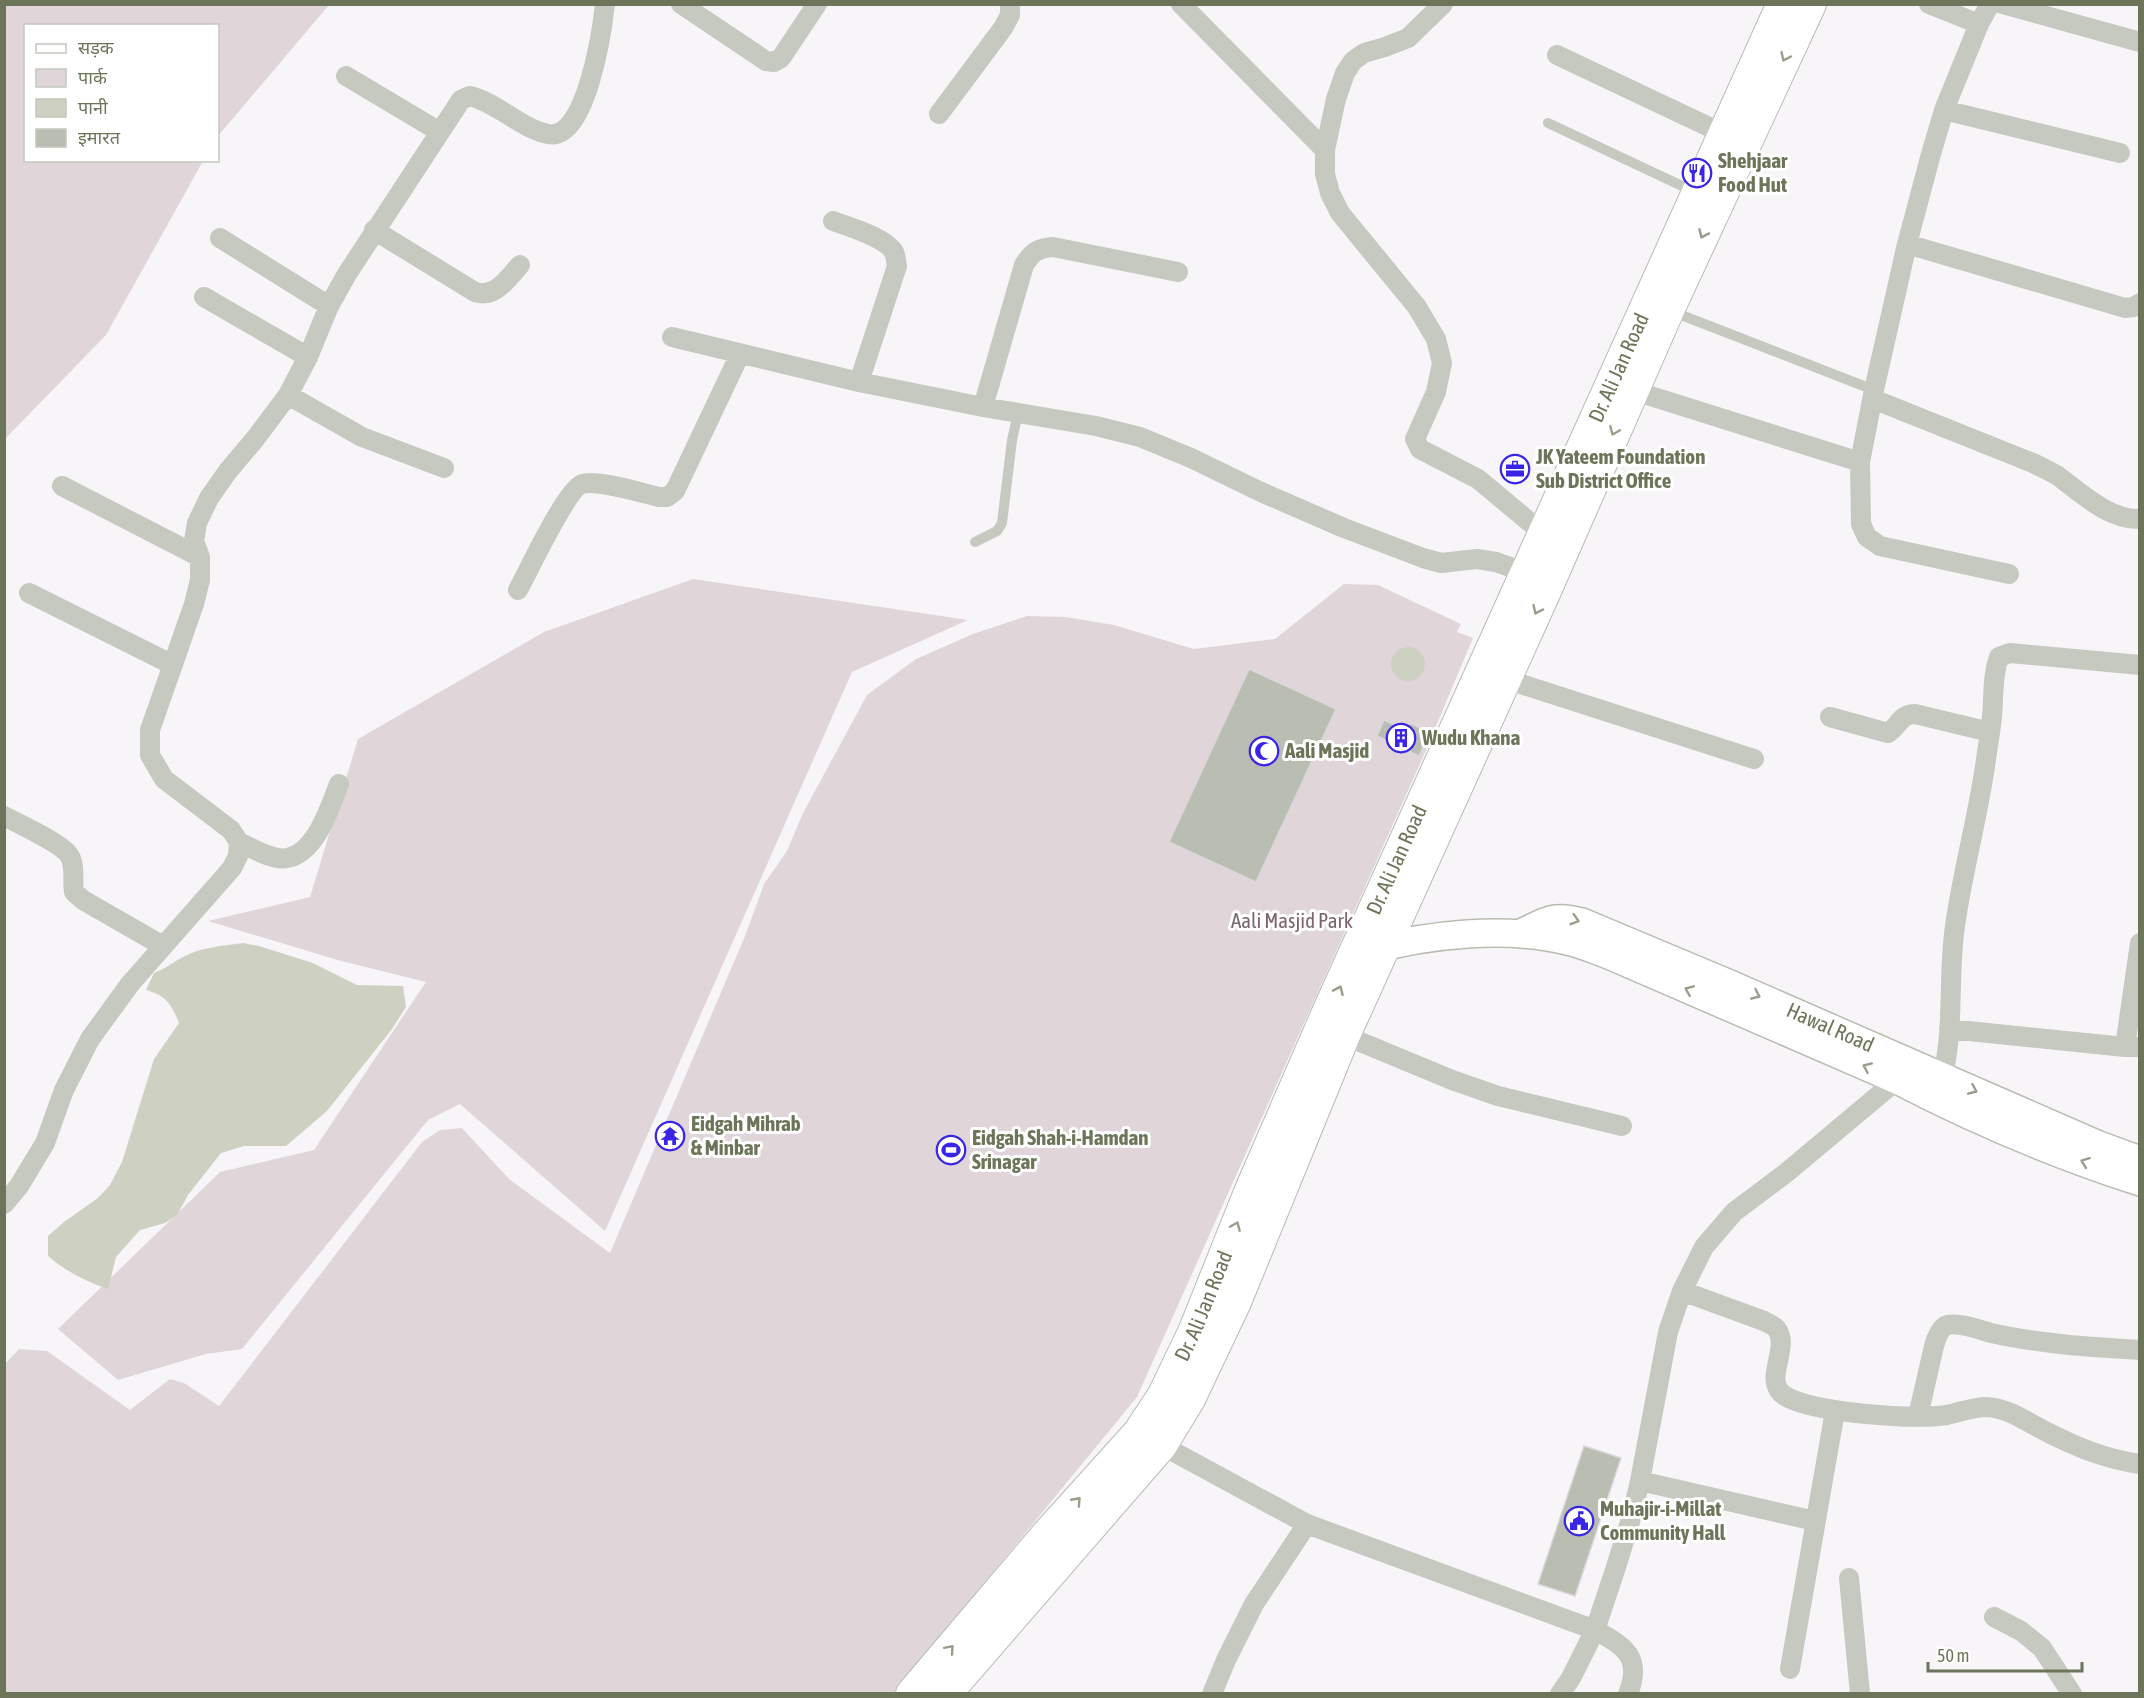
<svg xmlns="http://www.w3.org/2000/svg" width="2144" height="1698" viewBox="0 0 2144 1698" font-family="'Asap Condensed','Noto Sans Devanagari',sans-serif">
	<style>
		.green { fill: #e0d6da; fill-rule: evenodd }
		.water { fill: #ced0c1 }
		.building { fill: #babdb1; stroke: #d9d7d9; stroke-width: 1.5 }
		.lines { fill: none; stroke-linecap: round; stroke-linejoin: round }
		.secondary-casing { stroke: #b8bcb0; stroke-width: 30 }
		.primary-casing { stroke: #b8bcb2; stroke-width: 34 }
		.service { stroke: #c6c9c0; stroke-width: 10 }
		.minor { stroke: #c6c9c0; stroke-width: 20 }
		.secondary { stroke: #fff; stroke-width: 27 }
		.primary { stroke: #fff; stroke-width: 32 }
		.oneway { stroke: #989e8b }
		.labels { text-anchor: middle; stroke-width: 6; stroke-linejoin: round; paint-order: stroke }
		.poi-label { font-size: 21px; font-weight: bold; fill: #6c7559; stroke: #fff; text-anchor: start }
		.street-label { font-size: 21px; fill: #6c7559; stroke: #fff }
		.park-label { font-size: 21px; fill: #7e656d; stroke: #fff }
	</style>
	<rect width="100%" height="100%" fill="#f7f5f8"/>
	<path class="green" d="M5,4L329,5L218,136V26H26V160L203,161L106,335L5,439Z
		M693,579L968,620L852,672L605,1231L460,1104L428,1120L242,1349L206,1354L118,1380L58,1329L220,1172L314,1150L426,982L341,961L208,921L310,897L358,739L544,632Z
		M1344,584L1378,585L1461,624L1457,632L1473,638L1423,757L1137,1397L894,1693L5,1694V1364L19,1349L47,1351L130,1410L170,1379L184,1383L219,1406L422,1142L440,1130L462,1128L509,1179L610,1253L745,936L764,884L787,851L803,813L867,695L916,659L973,634L1027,616L1066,617L1114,625L1194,649L1275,639ZM1408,647L1413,648L1425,664C1423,680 1409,684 1397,676L1392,666L1402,648ZM1249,669L1336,709L1256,882L1169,842ZM1385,720L1407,731L1410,723L1424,730L1421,739L1425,741L1419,755L1377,736Z"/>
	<path class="water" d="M1391 664a17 17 0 1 1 34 0a17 17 0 1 1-34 0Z
		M243,943L259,946L313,963L357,985L403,986L406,1007L392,1029L327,1111L286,1146H244L221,1153L188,1195L177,1215L165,1223L140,1230L116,1257L108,1289C87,1282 65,1271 48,1256V1236L64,1222L98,1198L110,1185L122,1162L154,1059L179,1023C171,1004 167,996 146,990L154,973C165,969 173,962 183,957C200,947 224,946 243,943Z"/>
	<path class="building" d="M1249,669L1336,709L1256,882L1169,842Z
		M1384,720L1407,731L1410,723L1424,730L1421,739L1426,741L1419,756L1377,736Z
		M1584,1446L1621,1458L1575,1596L1538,1584Z"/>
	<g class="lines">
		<g class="secondary-casing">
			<g id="secondary">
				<path id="s1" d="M1521,933C1547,921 1553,914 1582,922L1730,984L2099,1145L2140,1160"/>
				<path d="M1367,951C1428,934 1506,926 1567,941C1582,944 1597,951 1611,956L1897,1080C1974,1120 2056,1155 2140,1182"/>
			</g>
		</g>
		<g class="primary-casing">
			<g id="primary">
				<path id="s2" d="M912,1694L1047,1535L1139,1433L1164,1395L1195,1330L1251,1190L1330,1008L1783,4"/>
				<path d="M945,1694L1161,1445L1189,1399L1235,1302L1344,1035L1545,591L1668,310L1810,4"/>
			</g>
		</g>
		<path class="service" d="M1548,123L1697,193
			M1671,311L1874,390
			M975,542L997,531L1002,523L1012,440L1018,413"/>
		<path class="minor" d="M681,4L766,61L774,62L781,58L817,4
			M1181,4L1325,150
			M1443,4L1408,38L1385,47L1364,53L1353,61L1345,73L1336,99L1325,150V174L1330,193L1340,213L1417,307L1436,339L1442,363L1436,392L1415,439L1420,449L1478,479L1544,534
			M1929,4L1979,24
			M1990,4L1979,24L1944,110L1931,154L1907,244L1874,390L1860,462L1861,524L1867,537L1880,546L2009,574
			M2003,4L2140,42
			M1557,55L1724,134
			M346,76L440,132
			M1944,110L2120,153
			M939,114L1003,28L1010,15V4
			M833,221C849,227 885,237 894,252C896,256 896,262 897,266L859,382
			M374,230L475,292C495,299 508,278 520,265
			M220,238L329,306
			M1907,244L2125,308L2134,307L2140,303
			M204,297L308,357
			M672,337L859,382L983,407L1096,426L1140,437L1191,458L1261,492L1344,528L1423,558L1441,563L1477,559L1496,562L1527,573
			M1622,387L1860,462
			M288,395L362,437L444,468
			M1873,399L2033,463C2041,467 2050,471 2058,476C2081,493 2109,520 2140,519
			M983,407L1024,265C1032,252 1038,248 1053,247L1178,272
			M62,486L200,557
			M518,590C528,572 566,490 582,484C597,479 642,493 659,497H667L675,491L740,354
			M29,593L173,665
			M1505,679L1754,759
			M1830,717L1888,733C1899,726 1900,714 1915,714L1990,732
			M4,816C19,824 61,843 69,855C76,865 72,881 74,892L83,900L163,946
			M239,842C252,848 273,861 287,858C316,853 330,807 339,784
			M1949,1029L2125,1047H2140
			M1334,1031L1452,1080L1498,1096L1622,1126
			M2125,1047L2140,943
			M1939,1089C1956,1037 1947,980 1955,926C1963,868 1980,810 1987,752C1989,740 1991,728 1992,716C1994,696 1992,676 1999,657L2010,653L2140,665
			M4,1204L19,1186L45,1143L64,1090L90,1039L130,984L232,868L238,856L239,842L231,830L164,779L150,755V730L194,604L200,580V557L194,541L197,523L209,498L228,471L255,439L288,395L308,357L329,306L347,274L461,100L470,96C498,103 520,128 548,134C586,142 602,31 605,4
			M1682,1291L1764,1321C1767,1323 1773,1325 1776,1328C1792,1347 1761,1381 1785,1396C1814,1413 1912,1420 1947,1415C1960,1412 1973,1407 1987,1407C2008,1408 2027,1422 2045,1431C2076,1447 2105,1459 2140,1464
			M1918,1416L1934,1346C1936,1339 1939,1330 1945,1326C1955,1321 1981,1330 1991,1333C2040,1344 2090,1347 2140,1350
			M1152,1440L1307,1524L1595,1630C1624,1646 1643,1657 1628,1694
			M1640,1481L1815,1521
			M1849,1578L1860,1694
			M1994,1617L2021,1631L2042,1648L2072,1694
			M1790,1669L1835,1411
			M1212,1694L1226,1660L1254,1604L1307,1524
			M1560,1694L1571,1678L1595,1630L1615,1570L1630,1522L1640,1481L1668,1332L1682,1291L1704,1247L1734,1212L1786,1173L1897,1080"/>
		<use href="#secondary" class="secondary"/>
		<use href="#primary" class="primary"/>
	</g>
	<defs><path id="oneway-chevron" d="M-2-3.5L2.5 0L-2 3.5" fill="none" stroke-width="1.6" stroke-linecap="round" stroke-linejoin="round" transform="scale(1.5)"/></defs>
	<g class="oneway">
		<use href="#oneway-chevron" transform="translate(1785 57) rotate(115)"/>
		<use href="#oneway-chevron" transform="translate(1703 234) rotate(114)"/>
		<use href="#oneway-chevron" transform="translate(1614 431) rotate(113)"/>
		<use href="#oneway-chevron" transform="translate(1537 610) rotate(115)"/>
		<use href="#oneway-chevron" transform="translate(1575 920) rotate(17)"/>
		<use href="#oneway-chevron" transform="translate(1339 990) rotate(-66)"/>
		<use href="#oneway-chevron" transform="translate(1689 990) rotate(-157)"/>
		<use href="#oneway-chevron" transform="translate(1756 995) rotate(24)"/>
		<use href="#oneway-chevron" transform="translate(1867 1067) rotate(-156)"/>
		<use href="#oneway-chevron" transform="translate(1973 1090) rotate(23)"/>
		<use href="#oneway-chevron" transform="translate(2085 1162) rotate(-159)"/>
		<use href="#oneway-chevron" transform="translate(1236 1226) rotate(-67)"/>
		<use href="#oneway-chevron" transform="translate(1077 1501) rotate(-48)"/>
		<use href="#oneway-chevron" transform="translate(950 1649) rotate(-49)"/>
	</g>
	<defs>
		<g id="restaurant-ring" transform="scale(1.5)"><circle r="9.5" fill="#fff" stroke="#3925e8" stroke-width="1.5"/><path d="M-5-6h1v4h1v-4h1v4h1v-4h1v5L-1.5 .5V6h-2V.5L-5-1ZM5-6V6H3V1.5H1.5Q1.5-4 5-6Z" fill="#3925e8"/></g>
		<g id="office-ring" transform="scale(1.5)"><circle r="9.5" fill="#fff" stroke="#3925e8" stroke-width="1.5"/><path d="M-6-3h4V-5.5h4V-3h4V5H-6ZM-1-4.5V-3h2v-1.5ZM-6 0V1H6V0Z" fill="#3925e8"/></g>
		<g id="building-ring" transform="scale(1.5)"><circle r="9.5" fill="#fff" stroke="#3925e8" stroke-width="1.5"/><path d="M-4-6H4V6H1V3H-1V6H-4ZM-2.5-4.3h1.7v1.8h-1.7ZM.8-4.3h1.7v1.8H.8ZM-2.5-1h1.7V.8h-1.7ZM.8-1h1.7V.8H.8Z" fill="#3925e8"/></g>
		<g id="mosque-ring" transform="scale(1.5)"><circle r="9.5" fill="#fff" stroke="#3925e8" stroke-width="1.5"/><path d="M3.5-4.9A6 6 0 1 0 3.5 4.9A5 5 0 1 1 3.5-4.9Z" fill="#3925e8"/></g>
		<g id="temple-ring" transform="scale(1.5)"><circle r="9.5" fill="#fff" stroke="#3925e8" stroke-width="1.5"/><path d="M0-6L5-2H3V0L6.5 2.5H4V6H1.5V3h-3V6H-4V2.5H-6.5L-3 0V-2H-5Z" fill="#3925e8"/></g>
		<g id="stadium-ring" transform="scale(1.5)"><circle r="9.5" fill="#fff" stroke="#3925e8" stroke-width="1.5"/><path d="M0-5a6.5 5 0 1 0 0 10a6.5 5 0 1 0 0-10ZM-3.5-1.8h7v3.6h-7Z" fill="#3925e8"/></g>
		<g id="civic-ring" transform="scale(1.5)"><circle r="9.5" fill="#fff" stroke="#3925e8" stroke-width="1.5"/><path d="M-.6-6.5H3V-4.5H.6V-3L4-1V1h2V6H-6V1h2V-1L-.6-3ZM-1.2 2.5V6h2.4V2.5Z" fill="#3925e8"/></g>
	</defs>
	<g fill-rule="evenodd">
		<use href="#restaurant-ring" x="1697" y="173"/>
		<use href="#office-ring" x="1515" y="469"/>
		<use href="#building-ring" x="1401" y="738"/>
		<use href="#mosque-ring" x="1264" y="751"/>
		<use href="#temple-ring" x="670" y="1136"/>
		<use href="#stadium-ring" x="951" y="1150"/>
		<use href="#civic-ring" x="1579" y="1521"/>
	</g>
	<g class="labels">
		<g class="poi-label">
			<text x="1718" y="168">Shehjaar<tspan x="1718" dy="24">Food Hut</tspan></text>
			<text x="1536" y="464">JK Yateem Foundation<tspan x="1536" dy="24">Sub District Office</tspan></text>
			<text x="1422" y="745">Wudu Khana</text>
			<text x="1285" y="758">Aali Masjid</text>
			<text x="691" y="1131">Eidgah Mihrab<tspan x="691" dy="24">&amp; Minbar</tspan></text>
			<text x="972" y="1145">Eidgah Shah-i-Hamdan<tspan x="972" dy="24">Srinagar</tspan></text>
			<text x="1600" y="1516">Muhajir-i-Millat<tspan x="1600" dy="24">Community Hall</tspan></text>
		</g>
		<g class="street-label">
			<text dy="7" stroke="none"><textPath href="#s2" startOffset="1515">Dr. Ali Jan Road</textPath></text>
			<text dy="7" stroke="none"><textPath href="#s2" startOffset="975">Dr. Ali Jan Road</textPath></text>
			<text dy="7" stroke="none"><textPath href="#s1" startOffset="334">Hawal Road</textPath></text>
			<text dy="7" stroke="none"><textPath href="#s2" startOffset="489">Dr. Ali Jan Road</textPath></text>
		</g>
		<g class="park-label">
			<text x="1292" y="928">Aali Masjid Park</text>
		</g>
	</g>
	<rect width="2144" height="1698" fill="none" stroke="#6c7559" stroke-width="12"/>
	<rect x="24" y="24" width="195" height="138" fill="#ffffff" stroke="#c4c8bd" stroke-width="1.5"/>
	<rect x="36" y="44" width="30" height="9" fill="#ffffff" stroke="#c4c8bd" stroke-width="1.5"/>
	<text x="78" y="54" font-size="18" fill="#6c7559">सड़क</text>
	<rect x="36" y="69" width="30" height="18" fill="#e0d6da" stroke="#c4c8bd" stroke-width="1.5"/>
	<text x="78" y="84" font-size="18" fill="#6c7559">पार्क</text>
	<rect x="36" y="99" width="30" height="18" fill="#ced0c1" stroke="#c4c8bd" stroke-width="1.5"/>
	<text x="78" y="114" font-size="18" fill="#6c7559">पानी</text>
	<rect x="36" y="129" width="30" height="18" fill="#babdb1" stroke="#c4c8bd" stroke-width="1.5"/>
	<text x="78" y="144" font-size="18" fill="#6c7559">इमारत</text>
	<path d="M1928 1662v9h154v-9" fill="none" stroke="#6c7559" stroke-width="3"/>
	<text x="1937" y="1662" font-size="18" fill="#6c7559" stroke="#ffffff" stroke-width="4.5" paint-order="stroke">50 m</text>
</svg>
